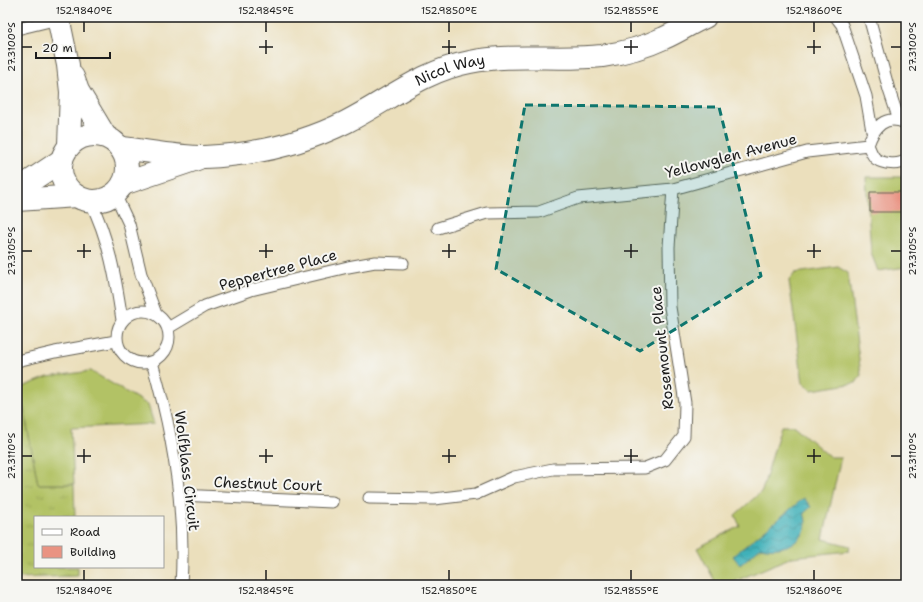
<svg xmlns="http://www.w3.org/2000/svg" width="923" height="602" viewBox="0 0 923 602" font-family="'Shantell Sans',sans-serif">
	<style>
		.grass { fill: url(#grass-tufts); stroke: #676f40 }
		.pitch { fill: #b2c265; stroke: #676f40 }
		.water { fill: url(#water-waves); stroke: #2e666a }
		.building { fill: #e99382 }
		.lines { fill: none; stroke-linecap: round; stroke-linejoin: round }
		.service-casing { stroke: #646054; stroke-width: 13 }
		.minor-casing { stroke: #646054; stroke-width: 24 }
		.service { stroke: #fff; stroke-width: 11 }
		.minor { stroke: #fff; stroke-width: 22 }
		.marked { fill: #0f766e; fill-opacity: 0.2; stroke: #0f766e; stroke-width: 3; stroke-dasharray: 8 5; stroke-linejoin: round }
		.ticks { fill: none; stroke: #1c1c1c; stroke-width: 1.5 }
		.labels { text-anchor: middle; stroke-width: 4; stroke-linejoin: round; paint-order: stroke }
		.street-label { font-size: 15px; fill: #1c1c1c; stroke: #f6f6f2 }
		.neatline { fill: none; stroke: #1c1c1c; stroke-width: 1.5 }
		.ticks-label { font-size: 10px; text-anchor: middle; fill: #1c1c1c }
	</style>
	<defs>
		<pattern id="grass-tufts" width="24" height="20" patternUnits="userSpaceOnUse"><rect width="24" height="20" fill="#b2c265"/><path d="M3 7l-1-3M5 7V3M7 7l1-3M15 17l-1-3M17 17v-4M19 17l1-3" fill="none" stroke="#98a657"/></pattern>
		<pattern id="water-waves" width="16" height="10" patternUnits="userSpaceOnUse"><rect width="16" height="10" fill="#41b1b9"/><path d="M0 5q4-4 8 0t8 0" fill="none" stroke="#368f96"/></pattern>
	</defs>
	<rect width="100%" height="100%" fill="#f6f6f2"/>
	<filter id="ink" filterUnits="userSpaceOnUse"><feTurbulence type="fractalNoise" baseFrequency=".025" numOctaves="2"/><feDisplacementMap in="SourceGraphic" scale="8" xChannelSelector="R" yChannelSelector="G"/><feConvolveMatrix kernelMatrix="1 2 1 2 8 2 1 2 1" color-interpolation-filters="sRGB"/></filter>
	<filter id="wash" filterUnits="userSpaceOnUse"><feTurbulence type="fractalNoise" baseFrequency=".012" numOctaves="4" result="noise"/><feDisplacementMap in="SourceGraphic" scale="16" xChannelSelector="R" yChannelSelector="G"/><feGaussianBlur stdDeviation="0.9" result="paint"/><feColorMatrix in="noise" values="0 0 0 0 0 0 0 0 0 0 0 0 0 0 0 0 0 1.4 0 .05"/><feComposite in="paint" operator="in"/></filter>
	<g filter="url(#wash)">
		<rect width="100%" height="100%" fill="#ebdfbc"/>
		<path class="grass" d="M17,388H20L38,484H74L75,517H35V567H78V576L17,578Z"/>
		<path class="pitch" d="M866,177H906V267L878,271L871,253Z
			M838,267L848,273L861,375L856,383L812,390L803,383L789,281L795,273Z
			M91,371L148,405L154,424L71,428L74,484H38L20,388L48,377Z
			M781,426H794L830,457H841L823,539L850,546L849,551L792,557L726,585H717L697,548L740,526L735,515L762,491Z"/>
		<path class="water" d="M804,498L811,507L804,513C814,540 783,553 761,547L740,565L733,556Z"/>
		<g id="blocks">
			<path class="building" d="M870,192H906V212H870Z"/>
		</g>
	</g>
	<g filter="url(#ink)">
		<use href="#blocks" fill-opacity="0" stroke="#646054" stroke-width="1"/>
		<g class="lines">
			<g class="service-casing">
				<path id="service" d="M836,17L842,25L866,96L872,131
					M869,17L889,90L899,120
					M17,29L58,19
					M905,123C885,114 874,127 868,145C870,149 872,156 876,159C883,164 899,166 906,160
					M115,194L129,224L141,274L156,314
					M90,201C109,238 116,280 122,320
					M438,228L487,213L539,212L578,198L673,189L807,152L868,145
					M117 337a26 26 0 1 1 52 0a26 26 0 1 1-52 0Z
					M168,328L205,306L251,290L348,267L375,262L403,263
					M17,361L55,352L116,341
					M152,362C173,434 186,510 181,585
					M179,495L332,502
					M369,498L434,499L476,494L514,477L553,469L645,468L665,460L684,436L685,403L670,307L669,247L673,189"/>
			</g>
			<g class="minor-casing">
				<g id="minor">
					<path d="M58,17L68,65L71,92L69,145"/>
					<path d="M73,77L78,91L105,136"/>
					<circle cx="94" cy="168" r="33"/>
					<path id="s1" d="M122,148C148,151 177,157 204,157C254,155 302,144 346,122C389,100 422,71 470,62C514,53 558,61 602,56C623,53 645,47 664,38C678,32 691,23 705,17"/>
					<path d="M123,184L197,159"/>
					<path d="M17,190L62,160"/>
					<path d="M17,200L77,196"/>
				</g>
			</g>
			<use href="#service" class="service"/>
			<use href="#minor" class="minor"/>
		</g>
	</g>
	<path class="marked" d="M525,105L719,107L761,276L640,351L496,269Z"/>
	<path class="ticks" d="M84,22V32M266,22V32M449,22V32M631,22V32M814,22V32M266,40V54M449,40V54M631,40V54M814,40V54M22,47H32M259,47H273M442,47H456M624,47H638M807,47H821M891,47H901M84,244V258M266,244V258M449,244V258M631,244V258M814,244V258M22,251H32M77,251H91M259,251H273M442,251H456M624,251H638M807,251H821M891,251H901M84,449V463M266,449V463M449,449V463M631,449V463M814,449V463M22,456H32M77,456H91M259,456H273M442,456H456M624,456H638M807,456H821M891,456H901M84,570V580M266,570V580M449,570V580M631,570V580M814,570V580"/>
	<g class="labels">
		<g class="street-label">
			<text dy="5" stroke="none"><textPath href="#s1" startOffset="347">Nicol Way</textPath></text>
			<text transform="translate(731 156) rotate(-15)" y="5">Yellowglen Avenue</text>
			<text transform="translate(278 270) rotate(-15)" y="5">Peppertree Place</text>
			<text transform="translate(662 348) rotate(-96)" y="5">Rosemount Place</text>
			<text transform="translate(187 471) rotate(83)" y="5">Wolfblass Circuit</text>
			<text transform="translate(268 484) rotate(2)" y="5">Chestnut Court</text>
		</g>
	</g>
	<rect width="923" height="602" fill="none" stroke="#f6f6f2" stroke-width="44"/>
	<rect x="34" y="516" width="130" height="52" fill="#f6f6f2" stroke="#9f9f9c"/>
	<rect x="42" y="529" width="20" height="6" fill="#ffffff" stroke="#9f9f9c"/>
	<text x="70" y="536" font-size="12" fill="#1c1c1c">Road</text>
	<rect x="42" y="546" width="20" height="12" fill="#e99382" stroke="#9f9f9c"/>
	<text x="70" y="556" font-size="12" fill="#1c1c1c">Building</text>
	<path d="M36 52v6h74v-6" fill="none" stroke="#1c1c1c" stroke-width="2"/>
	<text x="42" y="52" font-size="12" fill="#1c1c1c" stroke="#f6f6f2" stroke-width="3" paint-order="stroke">20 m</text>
	<rect x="22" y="22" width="879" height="558" class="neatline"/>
	<g class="ticks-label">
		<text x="84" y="14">152.9840°E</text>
		<text x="266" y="14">152.9845°E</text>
		<text x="449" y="14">152.9850°E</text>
		<text x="631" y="14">152.9855°E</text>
		<text x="814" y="14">152.9860°E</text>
		<text transform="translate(11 47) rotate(-90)" y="4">27.3100°S</text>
		<text transform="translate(912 47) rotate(-90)" y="4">27.3100°S</text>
		<text transform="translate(11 251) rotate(-90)" y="4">27.3105°S</text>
		<text transform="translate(912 251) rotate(-90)" y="4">27.3105°S</text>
		<text transform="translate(11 456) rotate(-90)" y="4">27.3110°S</text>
		<text transform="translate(912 456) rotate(-90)" y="4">27.3110°S</text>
		<text x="84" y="594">152.9840°E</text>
		<text x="266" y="594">152.9845°E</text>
		<text x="449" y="594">152.9850°E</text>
		<text x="631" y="594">152.9855°E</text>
		<text x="814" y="594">152.9860°E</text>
	</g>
</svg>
